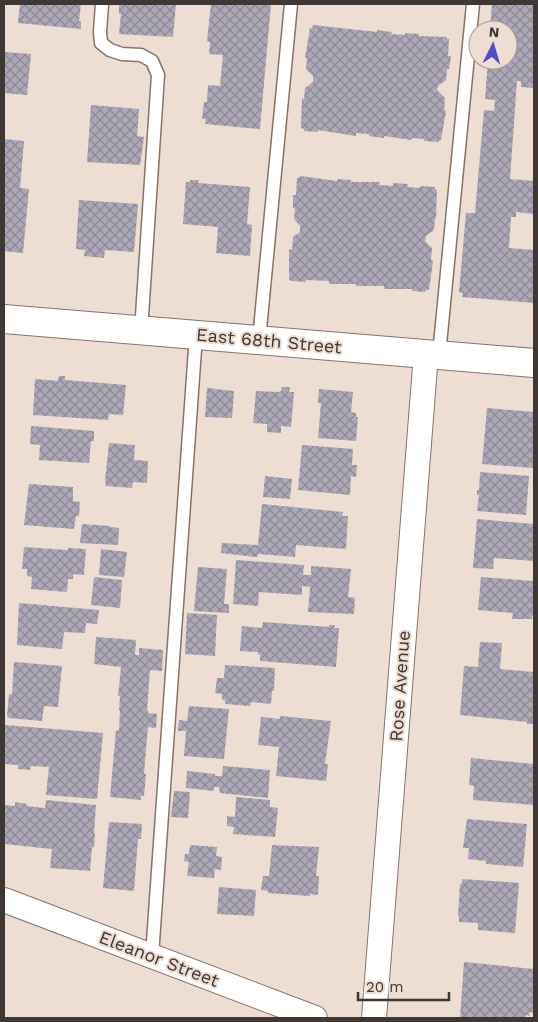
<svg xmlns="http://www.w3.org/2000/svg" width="538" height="1022" viewBox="0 0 538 1022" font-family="'Work Sans',sans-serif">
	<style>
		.building { fill: url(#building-cross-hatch) }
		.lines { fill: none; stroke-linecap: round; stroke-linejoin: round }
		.lane-casing { stroke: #83756b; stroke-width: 15 }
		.street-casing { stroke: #83756b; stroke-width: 26 }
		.secondary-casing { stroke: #83756b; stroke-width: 30 }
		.lane { stroke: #fff; stroke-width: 12 }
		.street { stroke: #fff; stroke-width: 24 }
		.secondary { stroke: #fff; stroke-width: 28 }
		.labels { text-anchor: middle; stroke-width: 4; stroke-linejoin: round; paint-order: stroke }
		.street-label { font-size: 18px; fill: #3e3733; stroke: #edddd2 }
	</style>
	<defs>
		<pattern id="building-cross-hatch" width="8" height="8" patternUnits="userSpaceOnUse" patternTransform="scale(1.25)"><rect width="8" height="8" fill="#ada8b7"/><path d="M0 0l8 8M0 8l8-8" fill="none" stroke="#8e8a95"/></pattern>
	</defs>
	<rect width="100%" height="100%" fill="#edddd2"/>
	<path class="building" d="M20,4H81L79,21H81V29L18,23Z
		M128,4H176L173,37L119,34L121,14H119V5H127Z
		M211,4H271L260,129L205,124L206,119H202L204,102H207L208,85L220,86L223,55L209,54L210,42L207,41Z
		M492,4H534V88L521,87V81H517L510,179L534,181V214L516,212V217H511L509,248L534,250V303L462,297L463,293L459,292L466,213H475L484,110L494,111L495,100L485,99L488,60H508V30H490Z
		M313,25L377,32V30L392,32L391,34L405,35V33L419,34V36L447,37V39H449L448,56H451L449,69H447L446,80L438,86L437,90L445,98L444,110L446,111L441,140H439V142L424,141V139L412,138L411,140L384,136V138L369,136V134L356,133V136L318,130V132L304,131V129L301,128L302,98L304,99L305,88L313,82V76L306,69L307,58H305L310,28L312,29Z
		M4,52L31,54L27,95L4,93Z
		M91,105L139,109L137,136L144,137L140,165L87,162Z
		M4,139L24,141L20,188L29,189L23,253L4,251Z
		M300,176L337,181V179L351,180V182H380L379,185L393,186V183L408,184L407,187L420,188V186L435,187V189L437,190L436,219L435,218L434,230L426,236L425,241L432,248L431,260L433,261L429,290H426V292L412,291V289H384V286H356V284H329V281L306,280V282L291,281L289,279V249L292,250L293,237L300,232V226L294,219L295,208H293V195H296L297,178H299Z
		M190,180H199L198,183L250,187L247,224L252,225L250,256L216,253L218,227L183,224L186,182H190Z
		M79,200L138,204L134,252L105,250L104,258L84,256L85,250L76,249Z
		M59,376H65V380L126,385L123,415L109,414L108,420L33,415L35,379L58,381Z
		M282,387H290L289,392H294L291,427L281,426V433L267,432V424L253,423L256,391L279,392L281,391Z
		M207,388L234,391L232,418L205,417Z
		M319,389L353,392L351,412L356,413V417H358L356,441L318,438L321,403H318Z
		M487,408L534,412V468L482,464Z
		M31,426L94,431V441H91L89,463L39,460L40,445L30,444Z
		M109,443L135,445L134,460L148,461L147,483L133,482L132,488L106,486L105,481Z
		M302,445L353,449L352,465H357L356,477L351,476L350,495L298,490Z
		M480,472L529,476L526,515L477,511L479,495H477V490H479Z
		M265,476L292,479L290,499L263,497Z
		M29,484L73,487V501L80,502L79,516H76L74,529L24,525Z
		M262,504L343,512L342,516H348L346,549L296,545L295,557L258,554L257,557L221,553L222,543L258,545Z
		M477,519L534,524V561L494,558L493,569L473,568Z
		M82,524L110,526V527L119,528L118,545L80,543Z
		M24,547L68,550V548L86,549L84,575L73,574V579H68L67,592L31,589L32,577L27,576V569H22Z
		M101,549L127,552L124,577L99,575Z
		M236,560L304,565L303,575H311V566L351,569L348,597L355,598L354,614L308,612L310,587L302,586V595L259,592L258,606L233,604Z
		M198,567L227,569L224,604H229V613L194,611Z
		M94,577L122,580L120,608L91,605Z
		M481,577L534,581V616H532V619H512L513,613L478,610Z
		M19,603L99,610L97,624L86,623L85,633L64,632L62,649L17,645Z
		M187,613L217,615L215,656L185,654Z
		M263,622L329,627V625H335L334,628H339L336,667L260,661V654L258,655V652L240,651L242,626L262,628Z
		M96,637L136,640L135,655H139V648L163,650L162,671L150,670L147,710H148V713L157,714L156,728L148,727L144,774H146L144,796H141V800L110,797L116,730L119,731L120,710H119L120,696H118L121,667L94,664Z
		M480,642L502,643L500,669L534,672V724H527V722L460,715L464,666L478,667Z
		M14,662L62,666L58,707L44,706L42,721L9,718L7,716L9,694H12Z
		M225,665L275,668L274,691H272L271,704L251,702L250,706L225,704V700H222V694L215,693L217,678H224Z
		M189,706L229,709L224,759L184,756L186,731H178L179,720L187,721Z
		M280,716L331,721L325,764H328L326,781L276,776L279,747L258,745L261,717L280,719Z
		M5,725L103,733L97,799L46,795L49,767L31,766L30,770L18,769V765L4,764Z
		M471,758L534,764V805L473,800L474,786L469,785Z
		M223,766L270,770L268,798L220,793L219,787H214V791L186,788L187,771L215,774V776H222Z
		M174,791L190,792L188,818L171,817Z
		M236,797L270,800V807L278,808L275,837L233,834L234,827L227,826V816L235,817Z
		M46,800L96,805L94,833L95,834L94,847H92L90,871L50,868L52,849L4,844V805L15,806V802L27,804L26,806L45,808Z
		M467,819L527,824L523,867L486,864V861L468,859L469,848H463Z
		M109,822L142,824L141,839H138L134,891L103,888Z
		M190,845L217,847L216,856L222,857L221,870L215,869L214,878L187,876L189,862L184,861L185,854H189Z
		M272,845L319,847L316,876H319L318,895L310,894V896L268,893V891L261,890L263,876H269Z
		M462,879L519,883L515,933L478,930V923L459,922V917L458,916L460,884H462Z
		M219,887L256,890L254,916L217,914Z
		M464,962L534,969V1013L529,1012L530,1016L525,1015V1018H460Z"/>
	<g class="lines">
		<g class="lane-casing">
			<path id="lane" d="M102,4L100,32L101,43L110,50L122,54L141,55L152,61L158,75L141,331
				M259,340L291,4
				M439,355L473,4
				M152,956L196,335"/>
		</g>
		<g class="street-casing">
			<path id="street" d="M4,900L315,1018
				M374,1018L426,354"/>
		</g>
		<g class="secondary-casing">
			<path id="secondary" d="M4,319L534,363"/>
		</g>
		<use href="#lane" class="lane"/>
		<use href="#street" class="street"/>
		<use href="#secondary" class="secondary"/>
	</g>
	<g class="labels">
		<g class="street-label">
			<text transform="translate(269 341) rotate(5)" y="6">East 68th Street</text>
			<text transform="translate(400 686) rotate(-86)" y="6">Rose Avenue</text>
			<text transform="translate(159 959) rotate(21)" y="6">Eleanor Street</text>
		</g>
	</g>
	<rect width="538" height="1022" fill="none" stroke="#3e3733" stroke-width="10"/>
	<g transform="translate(493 45) rotate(5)"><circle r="24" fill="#edddd2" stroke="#a79b92"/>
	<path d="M0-4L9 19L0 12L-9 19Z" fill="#4e4fc5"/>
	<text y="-8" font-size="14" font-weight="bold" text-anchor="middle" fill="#3e3733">N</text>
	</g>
	<path d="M358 992v8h91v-8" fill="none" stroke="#3e3733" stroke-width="2.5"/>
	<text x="366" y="992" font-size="15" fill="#3e3733" stroke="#edddd2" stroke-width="4" paint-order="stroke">20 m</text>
</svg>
